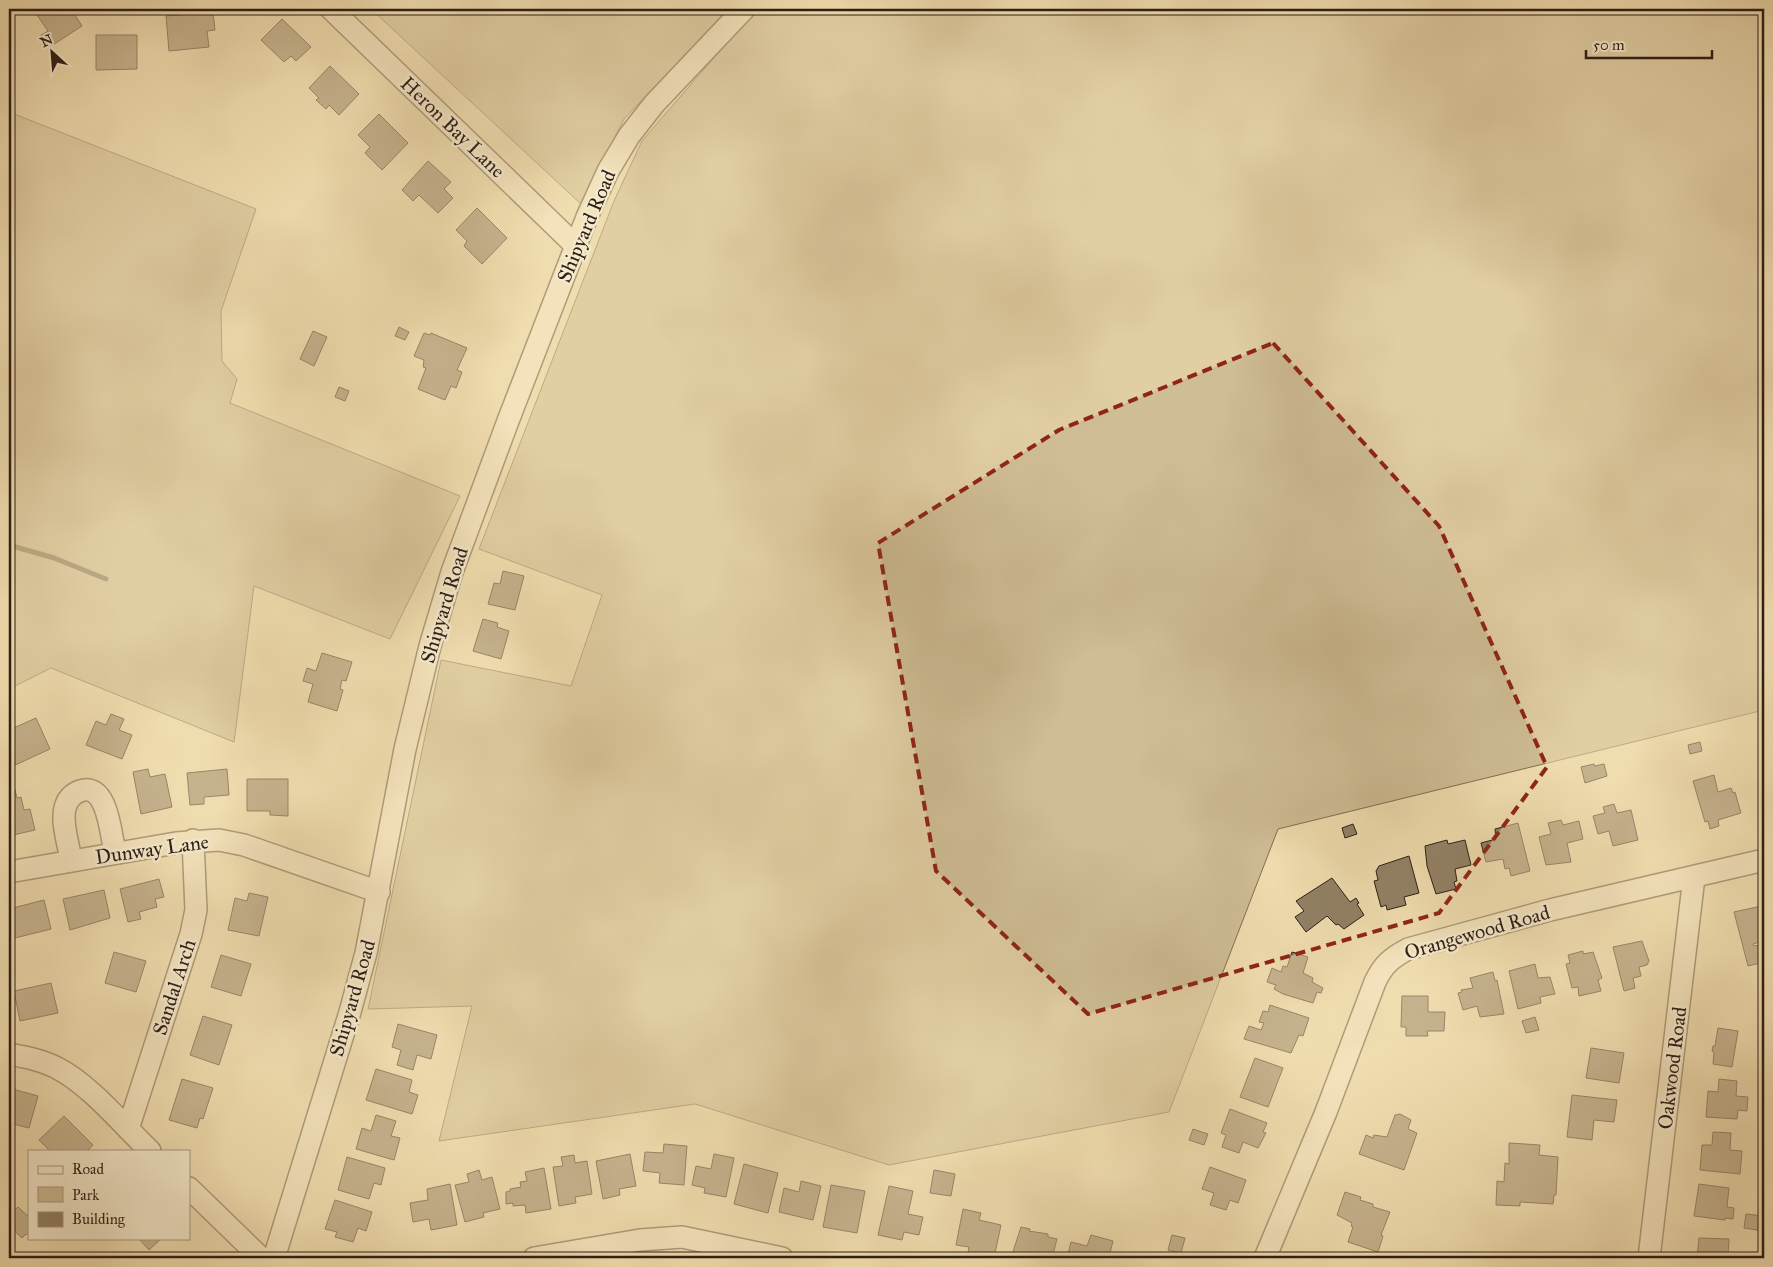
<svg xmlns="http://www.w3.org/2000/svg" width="1773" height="1267" viewBox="0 0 1773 1267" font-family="'IM FELL Great Primer',serif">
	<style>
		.green { fill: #cfbd95; stroke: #7e6e56 }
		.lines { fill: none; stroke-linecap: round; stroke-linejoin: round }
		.stream { stroke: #7a6a53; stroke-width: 5 }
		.building { fill: #928166; stroke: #2d1e16 }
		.minor-casing { stroke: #5e4e3c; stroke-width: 24 }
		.minor { stroke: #f5e9cb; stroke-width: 21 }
		.marked { fill: none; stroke: #8f2418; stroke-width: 4; stroke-dasharray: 10 6; stroke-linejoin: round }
		.labels { text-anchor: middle; stroke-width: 5; stroke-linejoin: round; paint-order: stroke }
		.street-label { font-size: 20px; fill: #2d1e16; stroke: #f5e9cb }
	</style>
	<rect width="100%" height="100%" fill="#f0ddaf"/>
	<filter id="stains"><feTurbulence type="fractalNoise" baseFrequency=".004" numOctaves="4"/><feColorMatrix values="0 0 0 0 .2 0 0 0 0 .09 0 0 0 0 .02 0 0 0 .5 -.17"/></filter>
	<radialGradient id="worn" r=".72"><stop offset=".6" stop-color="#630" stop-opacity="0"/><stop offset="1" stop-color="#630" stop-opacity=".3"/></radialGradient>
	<path class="green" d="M371,9H728L624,119L581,204Z
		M756,9H1764V710L1278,829L1169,1112L889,1165L695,1104L439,1141L472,1006L368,1009L441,660L571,686L602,595L479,549L614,201L642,141Z
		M9,112L256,209L221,311L222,361L237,379L230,403L460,496L390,639L254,586L234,742L51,668L9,689Z"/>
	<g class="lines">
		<path class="stream" d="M9,545L54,558L106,579"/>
	</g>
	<path class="building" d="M33,9H71L82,26L48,48L40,36L48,31Z
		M213,12L215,30L207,31L209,47L169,51L166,16Z
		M282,19L311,47L296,61L291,56L284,62L261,40Z
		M96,35H137V69L96,70Z
		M330,66L359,94L339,115L329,105L326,109L316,100L319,98L309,88Z
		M379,114L408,143L382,170L365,153L370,147L358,135Z
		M428,161L451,182L444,189L453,198L438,213L419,195L413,201L402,190Z
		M477,208L507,238L482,264L464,246L467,241L456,230Z
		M399,327L409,332L405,340L395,336Z
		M313,331L327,337L314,366L300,359Z
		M424,333L430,335L431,333L467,348L457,370L462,372L456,388L451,386L445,400L418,389L426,368L423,367L424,360L414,356Z
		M339,387L349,391L345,401L335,397Z
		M503,571L524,576L515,610L488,604L494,583L500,584Z
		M483,619L498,623L497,627L509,631L501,659L473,651Z
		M322,653L352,662L346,681L342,680L340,689L343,690L337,711L308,702L313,684L303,681L307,668L316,671Z
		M111,714L124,719L119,730L132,735L122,759L86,745L96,721L106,725Z
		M36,718L50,749L11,767L9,762V730Z
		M1700,742L1702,751L1690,754L1688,745Z
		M1594,764L1595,766L1604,764L1607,776L1585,783L1581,767Z
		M1764,767V802H1763L1758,780L1763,778L1761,768Z
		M148,769L150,777L165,774L172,807L141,814L133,772Z
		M227,769L229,795L204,797V804L190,805L187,773Z
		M1714,775L1718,792L1731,788L1733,793L1735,792L1741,813L1718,820L1719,826L1710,829L1708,821L1705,822L1693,781Z
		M247,779H288V816L270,815V811H247Z
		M14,786L17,798L21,797L24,810L30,809L35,830L9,836V788Z
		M1614,804L1617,813L1631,810L1638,840L1613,846L1609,831L1598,834L1593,816L1605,813L1603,807Z
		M1561,820L1563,825L1579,821L1583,839L1567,843L1571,862L1546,865L1539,837L1551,834L1548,823Z
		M1518,823L1530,871L1511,876L1509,868L1505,869L1503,859L1486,862L1481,843L1496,839L1495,829Z
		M1353,824L1357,834L1345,838L1342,828Z
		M1447,840L1448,844L1465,840L1471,865L1455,869L1457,881L1454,882L1456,889L1436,894L1427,866L1425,846Z
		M1409,856L1419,893L1404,897L1406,905L1387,910L1386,905L1381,907L1374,881L1378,880L1376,871L1379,866Z
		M1332,878L1350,902L1356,898L1359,903L1357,904L1364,915L1344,929L1338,924L1336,925L1327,916L1306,932L1295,917L1304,911L1296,901Z
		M159,879L164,897L155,899L157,907L139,912L141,919L128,922L120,889Z
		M104,890L110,918L70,930L63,899Z
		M249,893L268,897L259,936L228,930L235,898L247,901Z
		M44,900L51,929L11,939L9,909Z
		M1761,906L1764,920V941L1753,944L1754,946L1759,945L1764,962L1748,966L1734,912Z
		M1642,941L1649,961L1647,965L1639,967L1641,976L1633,978L1635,988L1624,991L1613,947Z
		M1583,951V954L1593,952L1602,978L1598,980L1601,991L1579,996L1578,987L1572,988L1566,964L1570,963L1568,955Z
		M114,952L146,961L136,992L105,983Z
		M1292,952L1308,957L1303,973L1313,978L1312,982L1323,988L1321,993L1317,992L1313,1003L1283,994L1274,989L1276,985L1267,982L1272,968L1281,972L1283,966L1287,967Z
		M221,955L251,964L241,996L211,987Z
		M1535,964L1538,978L1550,977L1555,994L1540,997L1541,1003L1518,1009L1509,971Z
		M1493,972L1495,981L1497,980L1504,1014L1480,1017L1477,1006L1463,1010L1458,993L1462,992L1461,990L1473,988L1470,978Z
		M51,983L58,1013L20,1021L14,991Z
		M1402,996H1428V1012H1445L1444,1031H1427L1428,1036H1406V1027H1401Z
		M1270,1005L1309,1018L1303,1036L1299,1035L1291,1053L1244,1039L1249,1026L1261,1030L1264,1023L1259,1022L1263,1011L1268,1012Z
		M203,1016L232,1025L219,1065L190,1055Z
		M1535,1017L1539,1030L1526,1033L1522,1021Z
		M398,1024L437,1035L431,1059L417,1055L413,1070L397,1065L401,1050L392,1047Z
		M1718,1028L1738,1031L1732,1067L1713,1064L1714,1052L1712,1051L1713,1046H1715Z
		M1591,1048L1624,1053L1619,1083L1586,1078Z
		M1255,1058L1283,1068L1268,1107L1240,1097Z
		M376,1069L412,1080L409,1092L418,1095L412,1114L366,1100Z
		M182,1079L213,1088L203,1119L200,1118L197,1128L169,1120Z
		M1719,1079L1737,1081L1736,1096L1748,1097L1747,1111L1738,1110L1737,1119L1706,1117L1708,1091L1718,1092Z
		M9,1088L38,1096L29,1128L9,1123Z
		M1572,1095L1617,1100L1614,1122L1594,1120L1592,1140L1567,1137Z
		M1230,1109L1267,1123L1263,1132L1266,1133L1258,1148L1243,1142L1239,1153L1222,1147L1226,1135L1221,1133Z
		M1400,1114L1411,1120L1408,1129L1417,1133L1404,1170L1359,1154L1366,1135L1373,1138L1374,1135L1387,1137L1395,1115Z
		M376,1115L396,1121L391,1136L400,1138L394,1160L356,1149L362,1128L371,1131Z
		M64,1116L93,1145L87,1151H50L39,1140Z
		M1193,1129L1208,1134L1204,1145L1189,1140Z
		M1713,1132L1731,1133L1730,1150L1742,1151L1740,1174L1700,1170L1702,1145H1712Z
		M1509,1143L1540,1145L1539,1155L1558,1157L1556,1195H1554L1553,1204L1520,1202V1206L1496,1205L1497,1181L1504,1182L1505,1163L1509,1164Z
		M664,1144L687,1146L684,1185L659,1183L660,1173L643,1171L645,1152L663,1153Z
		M630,1154L636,1186L619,1189L620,1195L603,1199L596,1161Z
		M714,1154L734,1158L726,1197L704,1193L705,1188L692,1185L696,1166L711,1169Z
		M574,1155L575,1163L587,1161L592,1194L575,1197L576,1203L559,1206L553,1167L563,1166L561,1157Z
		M347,1157L385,1168L381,1185L374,1183L369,1199L338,1190Z
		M744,1164L778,1173L768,1213L734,1204Z
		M1210,1167L1246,1180L1238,1203L1230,1200L1226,1210L1210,1205L1214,1193L1202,1189Z
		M544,1168L551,1209L526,1213L525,1205L513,1206V1203L506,1204V1192L510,1191V1189L521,1187L520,1182L527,1181L525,1172Z
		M479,1170L482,1180L492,1177L500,1209L483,1213L484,1217L465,1222L455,1185L469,1182L467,1174Z
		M934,1170L955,1174L951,1196L930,1193Z
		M801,1181L821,1186L813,1220L779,1212L784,1188L799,1192Z
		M450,1184L457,1225L431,1230L429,1219L413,1222L410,1203L428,1200L427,1189Z
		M1699,1184L1729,1188L1727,1207L1734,1208L1733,1219L1725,1218V1220L1694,1216Z
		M831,1185L865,1191L857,1233L823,1227Z
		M889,1186L913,1191L908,1214L923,1217L919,1235L904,1232L902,1240L878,1235Z
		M1345,1192L1361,1197L1360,1200L1373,1204V1207L1390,1212L1381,1235L1383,1236L1378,1252L1348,1242L1353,1227L1351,1226L1352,1223L1337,1215Z
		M335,1200L372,1212L366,1231L358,1228L353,1242L335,1237L337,1232L325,1229Z
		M18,1207L29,1217V1235L26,1234L22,1238L9,1226V1215Z
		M963,1209L981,1213L979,1220L1001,1225L994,1258H967L969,1247L956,1245Z
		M1746,1214L1764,1216L1763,1231L1744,1228Z
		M1021,1227L1030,1229L1029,1231L1048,1234V1237L1057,1239L1052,1258H1011Z
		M1091,1235L1113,1241L1109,1257L1112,1258H1067L1071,1242L1087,1246Z
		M1172,1235L1185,1238L1181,1253L1168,1250Z
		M141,1238H162L149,1250L140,1240Z
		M1699,1238L1729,1239L1728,1256H1735V1258H1697Z
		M1209,1252L1225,1258H1207Z"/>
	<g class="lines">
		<g class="minor-casing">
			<path id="minor" d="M331,9L576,246
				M71,861C69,845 61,823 65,808C67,800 72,794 80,791C108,781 111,836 115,853
				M9,872L176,843L219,840L244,845L379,892
				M9,1054C25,1057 42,1060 57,1068C89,1084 123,1125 150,1151
				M128,1129L191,934L196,910L193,840
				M189,1188L261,1258
				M274,1258L350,1012L366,953L405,749L430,646L452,572L508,421L587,217L608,171L629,136L654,104L744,9
				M534,1258L640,1240L682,1237L782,1258
				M1265,1258L1326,1112L1375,982C1383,965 1391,958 1408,949L1550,910L1764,860
				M1649,1258L1694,877"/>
		</g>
		<use href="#minor" class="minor"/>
	</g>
	<path d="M0 0H1773V1267H0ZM1273,343L1439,526L1547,767L1439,913L1088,1014L936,871L878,543L1059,430Z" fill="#f0ddaf" fill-opacity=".55" fill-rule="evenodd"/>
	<path class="marked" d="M1273,343L1439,526L1547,767L1439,913L1088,1014L936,871L878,543L1059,430Z"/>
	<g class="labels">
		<g class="street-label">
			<text transform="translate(453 127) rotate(44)" y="7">Heron Bay Lane</text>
			<text transform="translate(586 226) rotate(-67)" y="7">Shipyard Road</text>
			<text transform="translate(444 605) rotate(-73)" y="7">Shipyard Road</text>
			<text transform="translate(152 849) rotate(-8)" y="7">Dunway Lane</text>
			<text transform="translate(1477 932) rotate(-16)" y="7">Orangewood Road</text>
			<text transform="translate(174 987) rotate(-72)" y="7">Sandal Arch</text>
			<text transform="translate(352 998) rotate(-74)" y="7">Shipyard Road</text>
			<text transform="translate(1672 1068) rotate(-83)" y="7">Oakwood Road</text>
		</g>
	</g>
	<rect width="1773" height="1267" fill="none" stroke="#f0ddaf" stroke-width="30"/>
	<rect x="10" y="10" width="1753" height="1247" fill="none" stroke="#2d1e16" stroke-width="2.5"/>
	<rect x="15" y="15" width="1743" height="1237" fill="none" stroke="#2d1e16"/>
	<rect x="28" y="1150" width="162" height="90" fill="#f5e9cb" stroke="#a59883"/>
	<rect x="38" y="1166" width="25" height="8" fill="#f5e9cb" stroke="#a59883"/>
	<text x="72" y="1174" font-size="15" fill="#2d1e16">Road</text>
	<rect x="38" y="1187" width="25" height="15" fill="#cfbd95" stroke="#a59883"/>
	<text x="72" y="1200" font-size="15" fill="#2d1e16">Park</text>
	<rect x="38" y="1212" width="25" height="15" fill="#928166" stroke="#a59883"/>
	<text x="72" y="1224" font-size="15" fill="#2d1e16">Building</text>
	<g transform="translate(52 52) rotate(334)" stroke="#f5e9cb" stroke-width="4" paint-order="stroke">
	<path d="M0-4L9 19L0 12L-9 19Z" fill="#2d1e16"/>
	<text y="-8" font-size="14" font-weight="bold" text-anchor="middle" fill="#2d1e16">N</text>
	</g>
	<path d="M1586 50v8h126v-8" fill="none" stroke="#2d1e16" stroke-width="2.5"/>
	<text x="1593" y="50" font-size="15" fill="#2d1e16" stroke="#f5e9cb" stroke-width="4" paint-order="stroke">50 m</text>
	<rect width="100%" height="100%" filter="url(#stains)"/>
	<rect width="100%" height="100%" fill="url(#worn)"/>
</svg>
